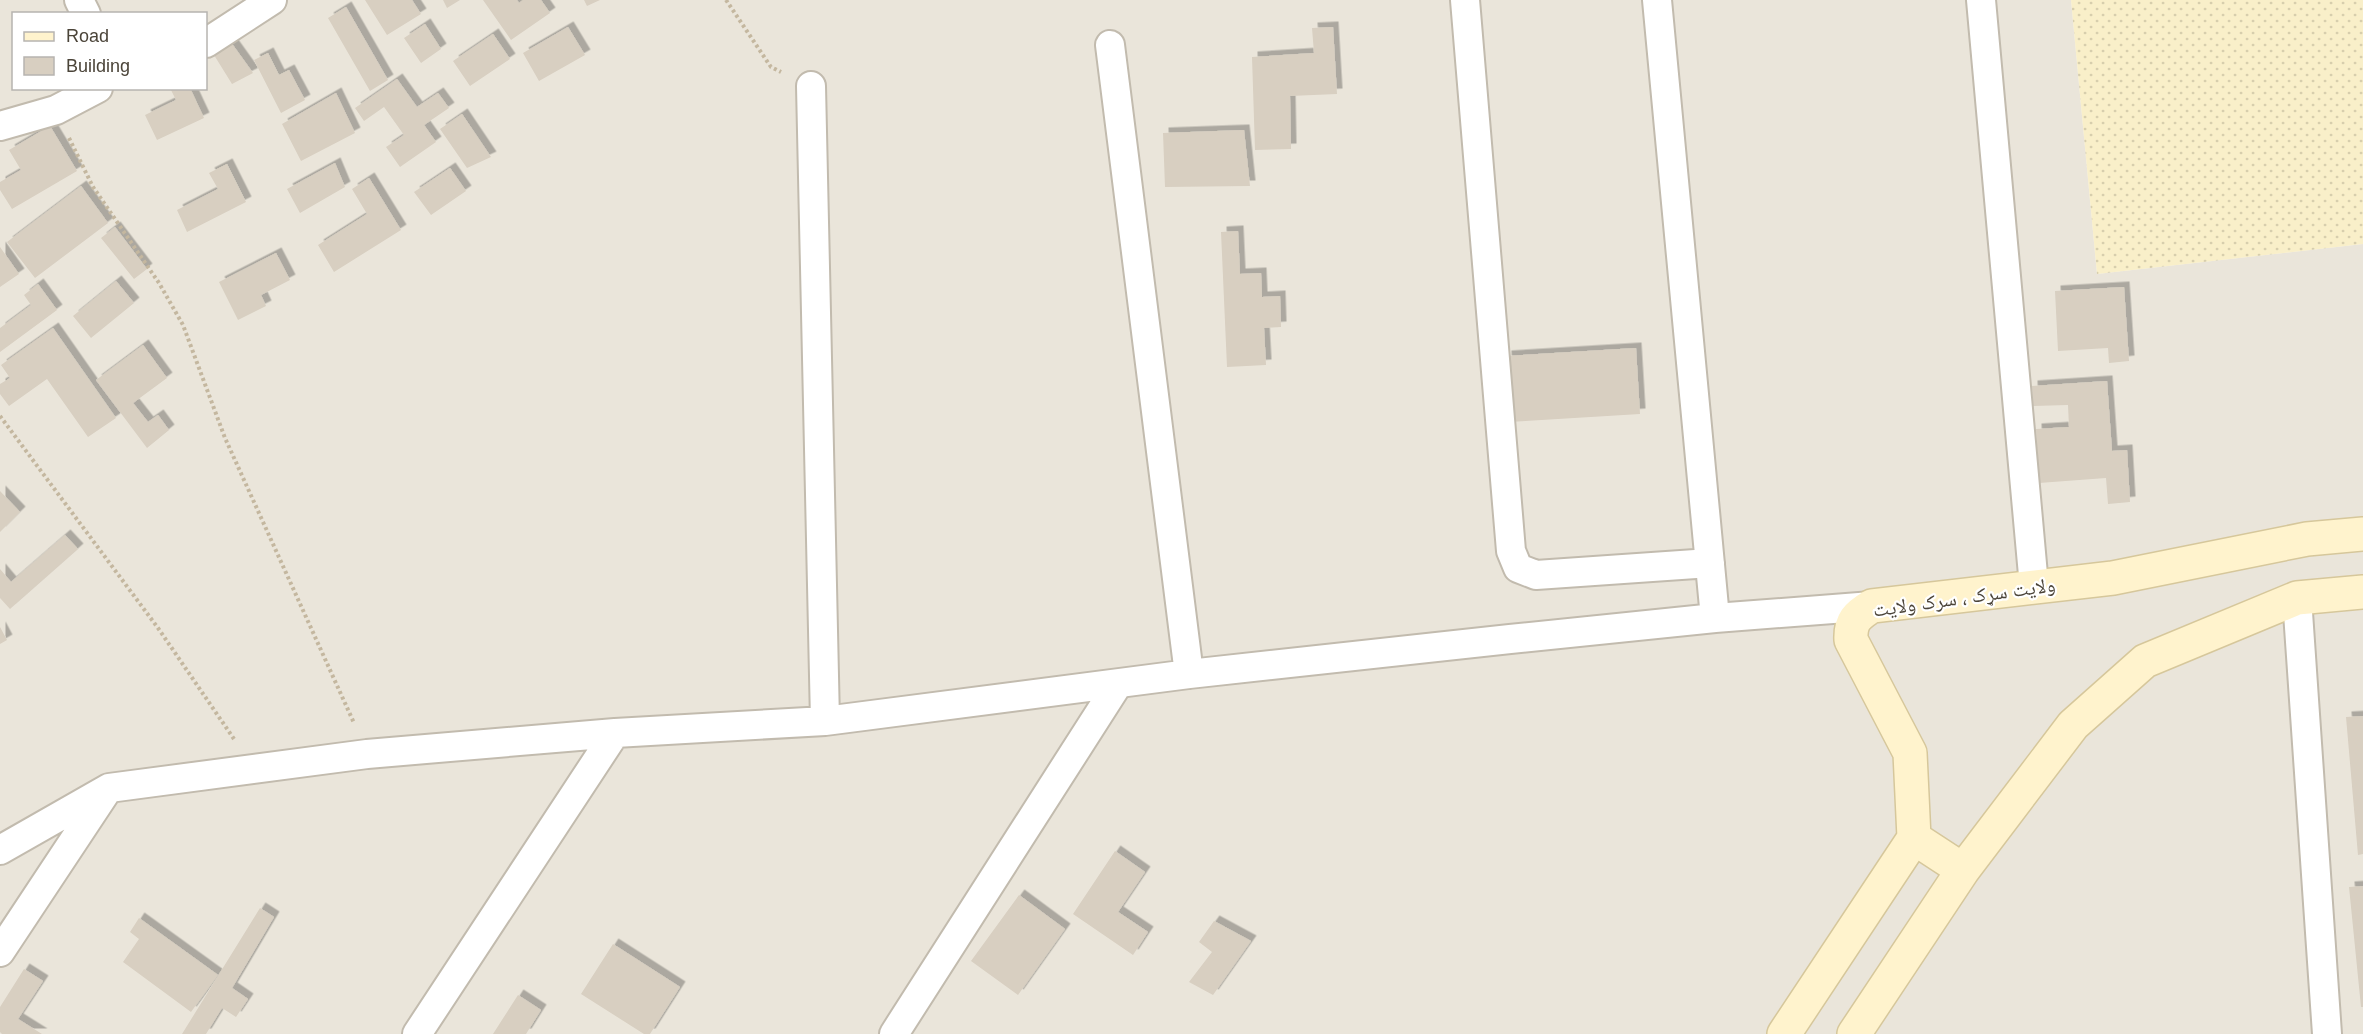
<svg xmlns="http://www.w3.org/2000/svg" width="2363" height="1034" viewBox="0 0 2363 1034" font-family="Arial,'Noto Naskh Arabic',sans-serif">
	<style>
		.residential { fill: #eae5da; fill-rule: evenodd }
		.sand { fill: url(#sand-dots) }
		.building { fill: #d8cfc1; filter: url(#shadow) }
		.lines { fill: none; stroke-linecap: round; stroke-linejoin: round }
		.minor-casing { stroke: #c2bbae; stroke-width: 32 }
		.secondary-casing { stroke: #d6c79b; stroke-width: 36 }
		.path { stroke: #c4b79f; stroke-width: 4; stroke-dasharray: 3 3; stroke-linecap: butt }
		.minor { stroke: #fff; stroke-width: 28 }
		.secondary { stroke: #fff3cd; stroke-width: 33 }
		.labels { text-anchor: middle; stroke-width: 4.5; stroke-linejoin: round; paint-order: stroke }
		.street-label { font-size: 20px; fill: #4b4439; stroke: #fff }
	</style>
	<defs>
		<pattern id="sand-dots" width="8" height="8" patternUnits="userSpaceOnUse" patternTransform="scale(1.5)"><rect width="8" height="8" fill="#f9efc9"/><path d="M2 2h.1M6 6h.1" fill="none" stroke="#d7cead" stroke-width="1.8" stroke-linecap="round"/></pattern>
		<filter id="shadow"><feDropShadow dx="5.5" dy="-5.5" stdDeviation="0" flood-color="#0004"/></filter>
	</defs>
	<rect width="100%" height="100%" fill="#f6f3ec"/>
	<path class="residential" d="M0,0H2071L2097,274L2363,244V1034H0ZM14,14H206V88H14Z"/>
	<path class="sand" d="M2071,0H2363V244L2097,274Z"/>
	<path class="building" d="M365,0H412L421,14L387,35Z
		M443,0H460L447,8Z
		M483,0H517L519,3L523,0H541L550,13L511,40Z
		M584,0H600L587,6Z
		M346,7L388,80L370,91L328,18Z
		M425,24L441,49L421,63L404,38Z
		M568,27L585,55L539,81L523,53Z
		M1333,27L1337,94L1290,96L1291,149L1255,150L1252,57L1314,53L1312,28Z
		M493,34L510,59L470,86L453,61Z
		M230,41L253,73L232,84L214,55Z
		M268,53L279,75L289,70L305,100L281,113L254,60Z
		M397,79L417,107L438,93L449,108L424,125L436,142L400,167L386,147L404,135L384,107L364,121L355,108Z
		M170,88H190L204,118L157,140L145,115L176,100Z
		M336,93L355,133L301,161L282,124Z
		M462,114L491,157L467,168L440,129Z
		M50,126L77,171L12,209L0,190V182L21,170L9,150Z
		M1244,130L1250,186L1165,187L1163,133Z
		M335,163L345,187L300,213L287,189Z
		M227,164L246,202L187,232L177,210L218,189L209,173Z
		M450,168L466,191L431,215L414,192Z
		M369,178L401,230L334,272L318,245L367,214L352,189Z
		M81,186L108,223L35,278L7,242Z
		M115,227L147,269L134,279L101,238Z
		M1238,231L1240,274L1261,273L1262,297L1280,296L1281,327L1264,328L1266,365L1227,367L1221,232Z
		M0,247L19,274L0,287Z
		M276,253L290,280L261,295L266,306L238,320L219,282Z
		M116,281L134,303L91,338L73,316Z
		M38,284L57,310L0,352V328L31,305L24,295Z
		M2124,287L2129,361L2109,363L2108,348L2058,351L2055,291Z
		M53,328L116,418L88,437L47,379L9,406L0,394V384L10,378L1,365Z
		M143,345L167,378L133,403L148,422L158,415L169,430L147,448L96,380Z
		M1636,348L1640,414L1509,422L1506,356Z
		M2107,381L2112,451L2127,450L2130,502L2108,504L2106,478L2039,483L2036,429L2069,427L2068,405L2033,406L2032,386Z
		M0,491L20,512L0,532Z
		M65,535L78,549L10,609L0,598V569L11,582Z
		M0,627L7,640L0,644Z
		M2363,716V854L2358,855L2346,717Z
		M1115,851L1145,872L1118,912L1148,932L1133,955L1073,914Z
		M2363,886V1007H2361L2349,887Z
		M1019,895L1065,929L1018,995L971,961Z
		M260,908L274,917L232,988L248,999L236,1017L222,1008L206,1034H182Z
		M139,918L218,975L191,1012L123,962L139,939L130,932Z
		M1214,921L1251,941L1213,995L1189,982L1212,952L1199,942Z
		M613,944L680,987L650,1034H644L581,994Z
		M24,969L43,981L18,1019L42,1034H2L0,1032V1007Z
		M518,995L541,1010L526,1034H493Z"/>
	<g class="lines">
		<g class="minor-casing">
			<path id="minor" d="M79,0L86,14
				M1465,0L1511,551L1518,568L1536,575L1710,563
				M1657,0L1715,618
				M1981,0L2034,586
				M206,43L272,0
				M1110,45L1189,674
				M811,86L825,721
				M0,126L56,110L98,88
				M2297,598L2327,1034
				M0,850L109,788L367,754L615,733L825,721L1189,674L1510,639L1715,618L1872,606
				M0,952L106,792
				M417,1034L615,733
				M894,1034L1118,684"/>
		</g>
		<g class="secondary-casing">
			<path id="secondary" d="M1914,838L1963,870
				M1784,1034L1914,838L1910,753L1851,640C1850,621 1857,615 1872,606L2113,578L2307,539L2363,534
				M1854,1034L1963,870L2073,725L2145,661L2297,598L2363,592"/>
		</g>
		<path class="path" d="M726,0L771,67L781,72
			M69,138L93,187L159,283L183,325L225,438L354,723
			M0,416L158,628L234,739"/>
		<use href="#minor" class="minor"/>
		<use href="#secondary" class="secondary"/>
	</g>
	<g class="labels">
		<g class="street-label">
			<text transform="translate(1964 597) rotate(-8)" y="7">ولایت سړک ، سرک ولایت</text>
		</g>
	</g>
	<rect x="12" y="12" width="195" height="78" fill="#ffffff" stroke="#b7b4b0" stroke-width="1.5"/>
	<rect x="24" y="32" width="30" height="9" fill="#fff3cd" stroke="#b7b4b0" stroke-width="1.5"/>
	<text x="66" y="42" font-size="18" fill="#4b4439">Road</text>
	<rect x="24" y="57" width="30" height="18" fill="#d8cfc1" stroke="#b7b4b0" stroke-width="1.5"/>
	<text x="66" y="72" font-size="18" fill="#4b4439">Building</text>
</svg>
